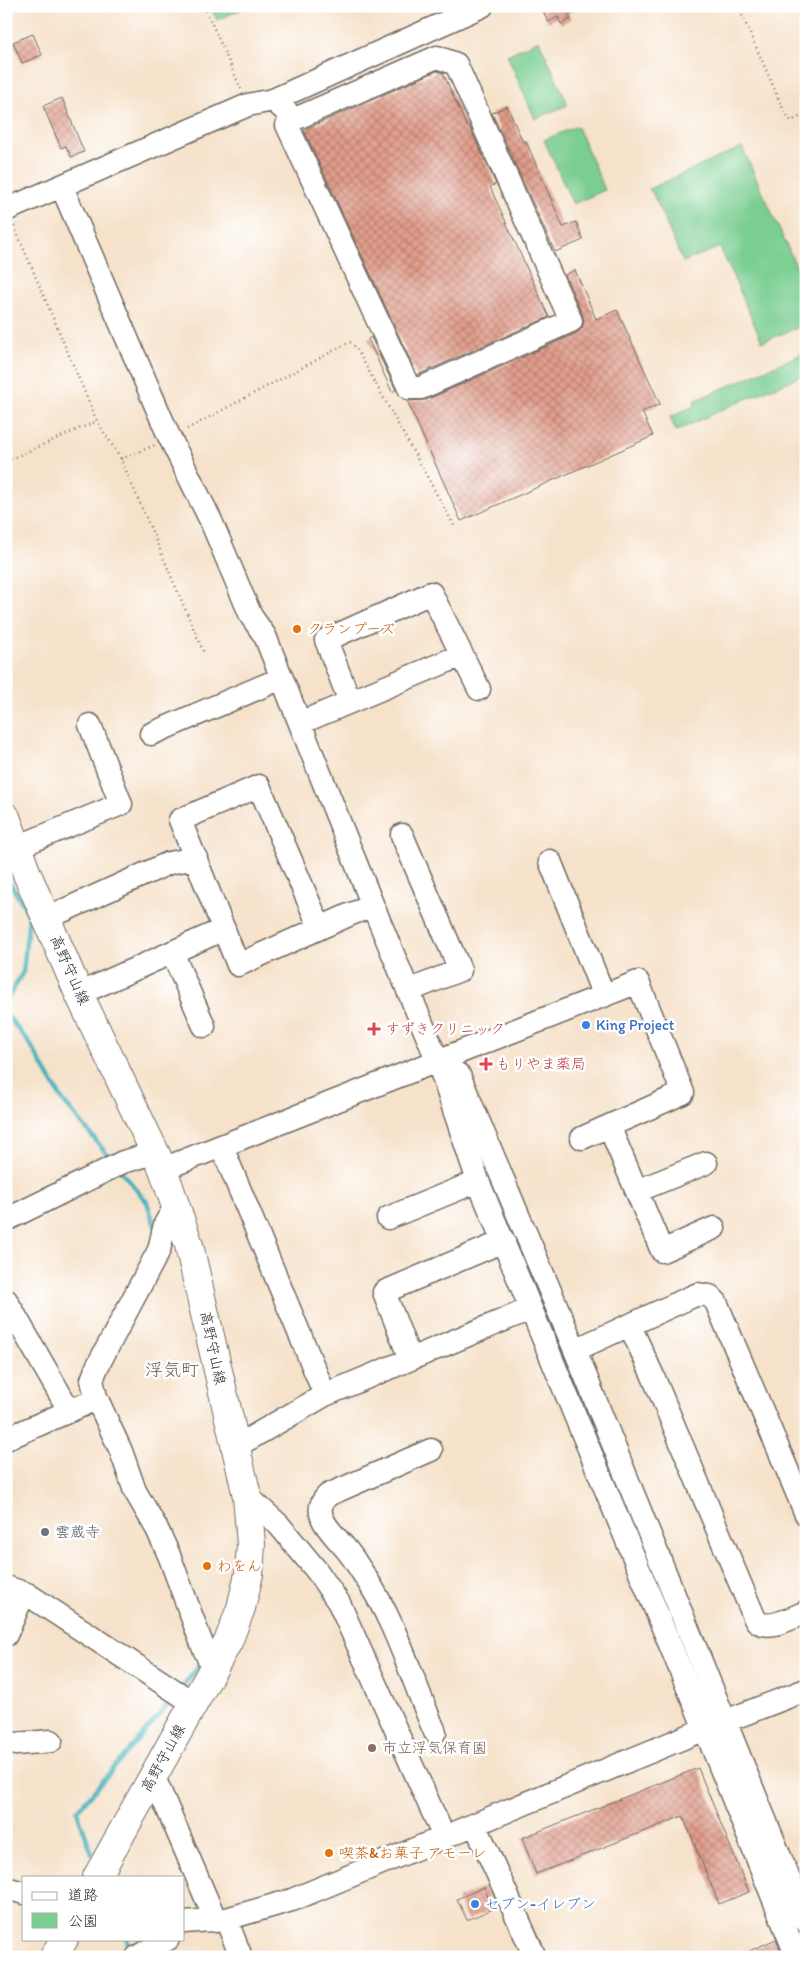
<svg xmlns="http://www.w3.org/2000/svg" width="812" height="1963" viewBox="0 0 812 1963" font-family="Itim,'Klee One',sans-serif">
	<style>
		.green { fill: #7ace91; stroke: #527c5e }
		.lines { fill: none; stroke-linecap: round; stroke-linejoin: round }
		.stream { stroke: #41b1bb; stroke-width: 4.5 }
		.building { fill: url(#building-cross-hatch) }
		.minor-casing { stroke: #726b63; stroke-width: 25 }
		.major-casing { stroke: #726b63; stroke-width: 30 }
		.path { stroke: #726b63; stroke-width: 2.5; stroke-dasharray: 1 4; stroke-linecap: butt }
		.minor { stroke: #fff; stroke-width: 22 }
		.major { stroke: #fff; stroke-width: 28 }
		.food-dot { fill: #e8710a; stroke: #fff; stroke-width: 2 }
		.shop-dot { fill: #3f7fe0; stroke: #fff; stroke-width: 2 }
		.health-dot { fill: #e0444e; stroke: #fff; stroke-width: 2 }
		.worship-dot { fill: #6b7280; stroke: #fff; stroke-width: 2 }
		.education-dot { fill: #8d6e63; stroke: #fff; stroke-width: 2 }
		.labels { text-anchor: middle; stroke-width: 5; stroke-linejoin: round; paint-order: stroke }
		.food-label { font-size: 15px; fill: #c56008; stroke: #fff; text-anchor: start }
		.street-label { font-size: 15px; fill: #2b2b2b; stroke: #fff }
		.shop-label { font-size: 15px; fill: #366cbe; stroke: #fff; text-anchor: start }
		.health-label { font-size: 15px; fill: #be3a42; stroke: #fff; text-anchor: start }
		.worship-label { font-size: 15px; fill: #5b616d; stroke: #fff; text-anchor: start }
		.education-label { font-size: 15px; fill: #785e54; stroke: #fff; text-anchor: start }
		.quarter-label { font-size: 18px; fill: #6b534d; stroke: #fff }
	</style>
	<defs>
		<pattern id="building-cross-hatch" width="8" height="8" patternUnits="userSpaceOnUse" patternTransform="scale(1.25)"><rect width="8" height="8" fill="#e29e8c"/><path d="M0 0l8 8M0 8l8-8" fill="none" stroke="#b78173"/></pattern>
	</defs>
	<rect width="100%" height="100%" fill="#fff"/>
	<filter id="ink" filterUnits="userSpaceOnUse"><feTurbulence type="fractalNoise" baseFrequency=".02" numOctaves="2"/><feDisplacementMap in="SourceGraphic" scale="10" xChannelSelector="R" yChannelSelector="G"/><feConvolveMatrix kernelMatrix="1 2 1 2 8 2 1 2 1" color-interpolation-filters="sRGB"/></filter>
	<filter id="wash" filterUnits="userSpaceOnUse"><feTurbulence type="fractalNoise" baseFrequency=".0096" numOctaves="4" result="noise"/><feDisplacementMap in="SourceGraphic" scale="20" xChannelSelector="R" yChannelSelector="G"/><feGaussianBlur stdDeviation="1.12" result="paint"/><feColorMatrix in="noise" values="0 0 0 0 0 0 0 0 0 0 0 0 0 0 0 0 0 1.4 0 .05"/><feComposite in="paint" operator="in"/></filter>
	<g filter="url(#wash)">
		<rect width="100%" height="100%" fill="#f6e2ca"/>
		<path class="green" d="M210,6H249L217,20Z
			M539,40L568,105L535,119L507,55Z
			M577,126L605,190L573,204L544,140Z
			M742,147L806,288V327L804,325L762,342L720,247L683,262L653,194L649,189Z
			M806,352V374L739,402L676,431L670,417L696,405L694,401Z"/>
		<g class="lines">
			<path class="stream" d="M6,876L29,915L23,972L6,1001
				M6,1014L30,1044L63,1101L112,1160
				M120,1170L147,1202L155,1226
				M181,1689L199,1666
				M92,1854L77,1811L173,1699
				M127,1939L131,1952"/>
		</g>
		<g id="blocks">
			<path class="building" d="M541,6H582L568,13L571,19L561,24L558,17L548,22Z
				M33,34L42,55L22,63L13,42Z
				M437,71L443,73L467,127L469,126L496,184L490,187L549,317L417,375L304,130Z
				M62,98L84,152L71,157L66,146L61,148L43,106Z
				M507,106L523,142L526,141L563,227L576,222L583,240L555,252L492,113Z
				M575,270L596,319L617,310L660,404L642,412L653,436L461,521L407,401L426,400L577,333L582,328L584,322L583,316L565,275Z
				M371,337L396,390L392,392L368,339Z
				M698,1768L749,1892L719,1904L683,1816L536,1874L522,1838Z
				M484,1887L493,1909L467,1920L457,1899Z
				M776,1939L783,1957H736Z"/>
		</g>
	</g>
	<g filter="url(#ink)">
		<use href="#blocks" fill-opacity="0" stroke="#726b63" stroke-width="1"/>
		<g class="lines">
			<g class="minor-casing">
				<path id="minor" d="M273,100L295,119L437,57L456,64L571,321L421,388H409L287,125L295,119
					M62,187L168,434L211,521L251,616L265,636L373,906
					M6,210L248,105L273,100L482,6
					M350,702L326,640L431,593L479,689
					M300,723L462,655
					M151,734L282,678
					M402,835L460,970L408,991
					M17,847L121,804L90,725
					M550,861L604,996
					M47,918L169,863L196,858
					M320,928L259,786L180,820L238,965L351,914L373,906L438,1062L478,1181L705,1729L797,1957
					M172,952L204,1026
					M79,994L224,929
					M438,1062L459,1075L575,1350L806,1921
					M609,1126L662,1251L714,1228
					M222,1147L325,1395
					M163,1169L638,982L683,1093L582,1138
					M637,1191L706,1163
					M176,1205L165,1224L159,1250L97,1367L92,1380L96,1397L121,1451L135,1491L157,1529L169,1555L203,1647L213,1668
					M388,1218L478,1181
					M6,1220L123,1162L155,1153
					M6,1300L69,1410
					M630,1326L653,1376L755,1619C766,1633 793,1617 806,1612
					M575,1350L691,1297L698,1294L710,1296L716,1302L806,1514
					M410,1359L384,1292L504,1241
					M6,1439L83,1405
					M235,1447L325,1395L530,1309
					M431,1450L328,1495C308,1514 334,1534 346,1549C353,1557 358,1566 364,1575C396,1622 412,1680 435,1732
					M247,1496L279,1525L317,1571L339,1603L444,1837
					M6,1587L27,1594L181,1695L194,1701
					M6,1635L24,1593
					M6,1742L16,1744L51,1741
					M153,1775L216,1921
					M475,1824L535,1957
					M6,1888L24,1893
					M226,1919L241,1957
					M184,1922L226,1919L292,1900L705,1729L806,1690
					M137,1957L168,1939"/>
			</g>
			<g class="major-casing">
				<path id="major" d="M6,817L27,874L79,994L163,1169L189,1245L247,1496L251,1544L249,1574L241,1608L228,1642L97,1877
					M54,1957L64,1939"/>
			</g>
			<path class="path" d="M204,6L241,89
				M738,6L784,111L791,121L806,114
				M14,226L97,421L121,459L204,653
				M187,429L350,342L356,348L456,529
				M121,459L155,445
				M6,461L97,421"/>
			<use href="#minor" class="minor"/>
			<use href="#major" class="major"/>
		</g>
	</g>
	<g class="food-dot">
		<circle cx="297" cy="629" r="5"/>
		<circle cx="207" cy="1566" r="5"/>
		<circle cx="329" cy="1853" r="5"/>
	</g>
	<g class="shop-dot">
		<circle cx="586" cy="1025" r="5"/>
		<circle cx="475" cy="1904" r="5"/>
	</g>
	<g class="health-dot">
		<path d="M371.5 1021.5h5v5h5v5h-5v5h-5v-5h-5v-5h5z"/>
		<path d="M483.5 1056.5h5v5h5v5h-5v5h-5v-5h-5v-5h5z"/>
	</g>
	<circle class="worship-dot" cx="45" cy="1532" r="5"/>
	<circle class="education-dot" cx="372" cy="1748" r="5"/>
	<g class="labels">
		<g class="food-label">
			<text x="307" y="634">クランプーズ</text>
			<text x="217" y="1571">わをん</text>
			<text x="339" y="1858">喫茶&amp;お菓子 アモーレ</text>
		</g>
		<g class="street-label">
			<text transform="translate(70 970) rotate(66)" y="5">高野守山線</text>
			<text transform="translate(213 1348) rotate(78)" y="5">高野守山線</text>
			<text transform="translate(163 1758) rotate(-61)" y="5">高野守山線</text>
		</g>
		<g class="shop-label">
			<text x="596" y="1030">King Project</text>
			<text x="485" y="1909">セブン-イレブン</text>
		</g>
		<g class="health-label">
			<text x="385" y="1034">すずきクリニック</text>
			<text x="496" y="1069">もりやま薬局</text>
		</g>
		<g class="worship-label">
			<text x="55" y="1537">雲蔵寺</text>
		</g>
		<g class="education-label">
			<text x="382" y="1753">市立浮気保育園</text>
		</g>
		<g class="quarter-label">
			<text x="172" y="1376">浮気町</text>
		</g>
	</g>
	<rect width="812" height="1963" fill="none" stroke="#fff" stroke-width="25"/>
	<rect x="22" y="1876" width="162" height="65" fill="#ffffff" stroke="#aaaaaa"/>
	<rect x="32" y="1892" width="25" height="8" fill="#ffffff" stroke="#aaaaaa"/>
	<text x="68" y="1900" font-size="15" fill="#2b2b2b">道路</text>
	<rect x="32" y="1913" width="25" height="15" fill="#7ace91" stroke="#aaaaaa"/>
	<text x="68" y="1926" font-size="15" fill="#2b2b2b">公園</text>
</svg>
